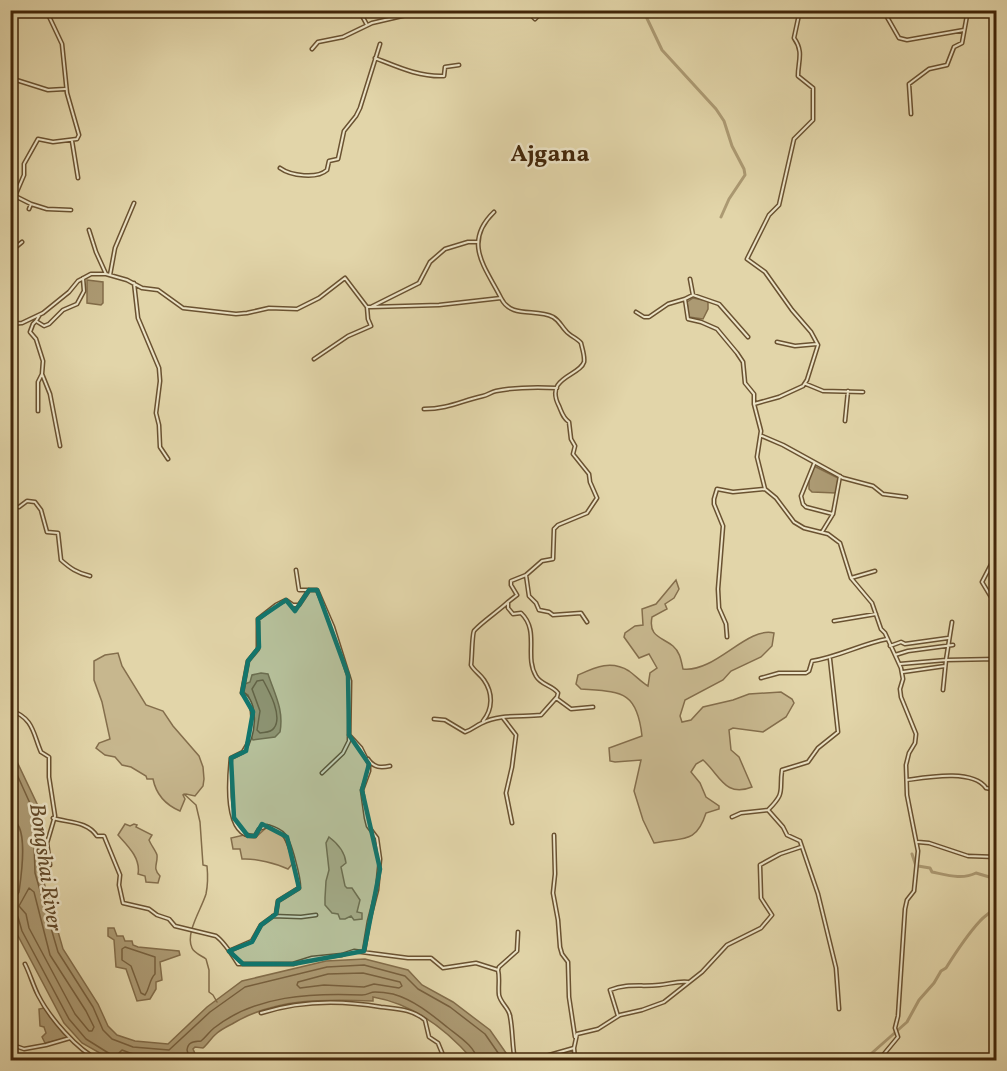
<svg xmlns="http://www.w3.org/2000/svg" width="1007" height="1071" viewBox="0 0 1007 1071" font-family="Vollkorn,serif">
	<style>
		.green { fill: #c7b78e; stroke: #846e4c; stroke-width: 1.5 }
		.water { fill: #ac9a73; stroke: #826c49; stroke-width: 1.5 }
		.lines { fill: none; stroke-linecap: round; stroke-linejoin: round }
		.shore { stroke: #77603e; stroke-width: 1.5 }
		.stream { stroke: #826c49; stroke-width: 1.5 }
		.canal { stroke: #ac9a73; stroke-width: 3 }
		.street-casing { stroke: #6a5231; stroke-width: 5 }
		.street { stroke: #ece4c7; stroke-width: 2 }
		.marked { fill: #0f766e; fill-opacity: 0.2; stroke: #0f766e; stroke-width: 4.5; stroke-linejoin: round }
		.labels { text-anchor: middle; stroke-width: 5; stroke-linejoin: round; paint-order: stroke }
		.water-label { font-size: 22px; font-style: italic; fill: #624929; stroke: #ece4c7 }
		.quarter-label { font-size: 24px; font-weight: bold; fill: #422609; stroke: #ece4c7 }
	</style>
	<rect width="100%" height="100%" fill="#e2d5a9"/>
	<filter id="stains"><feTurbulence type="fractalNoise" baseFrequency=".00333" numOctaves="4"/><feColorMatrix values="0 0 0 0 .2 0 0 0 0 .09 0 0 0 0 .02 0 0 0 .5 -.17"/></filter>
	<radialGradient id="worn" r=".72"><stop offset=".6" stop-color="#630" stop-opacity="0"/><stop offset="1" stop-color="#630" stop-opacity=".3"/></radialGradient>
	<path class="green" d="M676,580L679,589L674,598L665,604L667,609L652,617C648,637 662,637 673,646C680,652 681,660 683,669C715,673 747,626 774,633L772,646L761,657L731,671L723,680L685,700L680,716L682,722L691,720L703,707L733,700L749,694L781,692L792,699L794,703L786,717L763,732L733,728L729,730L731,750L739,757L752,787C725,798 720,775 703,760L696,764L691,772L700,783L706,797L719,806V809L706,813C696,845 682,837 654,843L643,820L634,791L641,760L615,762L610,761L609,748L642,736C637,690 621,692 581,689L576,684L578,675C596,667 611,660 629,671C636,676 641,682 648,686L650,673L657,668L649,654L639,658L624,637L625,633L635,626L643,625L642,609L656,604Z
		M118,653L122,666L146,705L163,711L173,726L199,756L203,767L204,779L203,786L195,796L186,794L183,795L185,799L180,811C166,805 156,794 153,779H147L146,776L131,767L122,765L115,757L105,755L96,748L99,743L110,739L102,702L94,680V661L105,655Z
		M125,824L130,826L134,824L137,825L136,827L152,835L149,840C151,845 156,851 157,855C158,864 152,868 160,876L158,883L146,882L145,876L138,874C141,858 127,845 118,835Z
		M267,827C288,834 287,844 293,863L288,869C277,864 256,858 242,859L240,849H233L231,838L244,835L249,837H256Z
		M329,837C337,843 345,852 346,863L341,867L345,886L347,888H352L360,900L357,912L362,913V919L354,920L351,916L345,919H340L338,914L332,913L325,905V898L326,881L329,870L326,843Z"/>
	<path class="water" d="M87,280L103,282V303L101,305L87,303Z
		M693,298L708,301V309L703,319L689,317L687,302Z
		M814,466L838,478L836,493L812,492L809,489V478Z
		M261,673L268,674C275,695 284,710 280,732L275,737L253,740L250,736L254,711L248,695L243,692L245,684L250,682L252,675Z
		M10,747L39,808L41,872L63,949L98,1004L108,1026L117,1035L135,1041L168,1044L207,1007L242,981L326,961L365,959L408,970L422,985L453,1002L490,1030L511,1060H473C447,1030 414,1004 373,997V1001C324,999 275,998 232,1024C226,1027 220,1030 216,1034C211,1038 208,1044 203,1048L195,1047L193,1049L197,1058L195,1060H112L82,1043L64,1023L16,932L12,910L17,847L11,809Z
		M108,928H114L117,936H123L125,941H132L133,945L138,947L179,951L180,955L160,962L162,980L156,982V989L150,999L137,1001L126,969L116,967L114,940L108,936Z
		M44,1008L68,1037V1038L45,1043L42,1037L46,1033L44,1027L40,1026L39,1009Z"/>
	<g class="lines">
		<path class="shore" d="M263,680C269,691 283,716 274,728C271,733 265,732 260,733L257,730L260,711L252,689L257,681Z
			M10,759L33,810L35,873L58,952L93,1007L103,1030L112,1039L133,1047L169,1050L210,1012L245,987L327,967L364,965L405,976L418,989L450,1007L485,1034L503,1060
			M10,819C30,822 21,877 19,892L16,897H10
			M29,888L34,892L50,955L86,1011L94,1027L92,1031H89L75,1014L29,928L26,914L19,906Z
			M10,913L18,917L22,931L69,1019L86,1039L110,1054L112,1060
			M125,947L155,957V974C149,980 150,988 145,995L141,993L131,966L122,960V949Z
			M363,973L400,982L402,986L399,988L374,984L364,987L324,985L300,988L297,985L298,982L328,974Z
			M120,1060L119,1053L122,1050C138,1057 162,1060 178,1054L183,1060
			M190,1060L187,1050C188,1041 194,1042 201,1041C206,1037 209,1032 214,1028C256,995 311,993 362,995C368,995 370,992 375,992C381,992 388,993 393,994C414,1000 431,1014 447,1027C458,1036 476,1047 477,1060"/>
		<path class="stream" d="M184,794L196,805L200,822L203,865L207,866C208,876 208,884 206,894C201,910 185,933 192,948C194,953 202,956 206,959L209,970V992L213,995L217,1002"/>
		<path class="canal" d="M643,10L662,50L716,109L724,121L732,146L744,169L745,175L729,199L721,217
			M912,854L916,866
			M918,866L930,868L932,872C947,875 962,880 976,873L996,879
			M864,1060L907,1022L919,1000L934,983L941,971L946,968C956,952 967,935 980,921C985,915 993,912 996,905"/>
		<g class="street-casing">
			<path id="street" d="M359,10L367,25
				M468,10H491
				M526,10L535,19L544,10
				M800,10L794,38C804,52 798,61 798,76L813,88V120L794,139L779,205L769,215L747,259L765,272L792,310L811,332L818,345L807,380L803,386L779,397L754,404L761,431L757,457L765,489L776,498L794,522L804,528L828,534L840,543L851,578L872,603L881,629L885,633L901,668L903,679L900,689L901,697L916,734L915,743L909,753L906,765L907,795L918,851L914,891L907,900L905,909L898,1016L895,1028L898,1037L879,1060
				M883,10L899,38L907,40L964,30
				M10,43V64
				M312,49L318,42L343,37L372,23L428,10
				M375,58C398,67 419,77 444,76L445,67L459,65
				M10,78L48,90L65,89
				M911,114L909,84L929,69L947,65L954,47L962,43L968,10
				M72,141L78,178
				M280,168C291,176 317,179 327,170L329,161L338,159L344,131L356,116L360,108L380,44
				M15,196L24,175V164L38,139L53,142L77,139L79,135L67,93L62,44L46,10
				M10,199L15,196L31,204
				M29,209L31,204L47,209L71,210
				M494,212C462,243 486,268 501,298
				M89,230L96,252L106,274
				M10,252L22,242
				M110,275L115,248L134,203
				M690,279L693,295L685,299L688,319L701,322L717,329L737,353L743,362L745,383L754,394V404
				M134,283L138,318L159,368L160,381L156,413L159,425L160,447L168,459
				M693,295L719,304L748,337
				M371,307L439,305L501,298C511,319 536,308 553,317C560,321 561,326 566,331C570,336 577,338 581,343C582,348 585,356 584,362C580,376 544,377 559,406C562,413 563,418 569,422L571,439L575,446L573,454L589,474L590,482L597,498L587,513L558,525L554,529L553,559L542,561L526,575L529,596L536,603L539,610L549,612L553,615L581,613L587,622
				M636,312L644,317H649L668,304L685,299
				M39,316L36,321L44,326L49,324L63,310L77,304L84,291L83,278
				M36,321L33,324L30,332L36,339L43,361L42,374L38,382V411
				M10,324L22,323L43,313L69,292L78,281L91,274H106L127,280L142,288L158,290L183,308L236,314L247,313L269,308L297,309L319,298L345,278L367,307H371L419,283L430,262L445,249L468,242H478
				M777,342L795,346L817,344
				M314,359L348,336L371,326L368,319L367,307
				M42,374L50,394L60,446
				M806,384L823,391L863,392
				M424,409C448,409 461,401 483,396C488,395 491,392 496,391C516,387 537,387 557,388
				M845,421L848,391
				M762,436L783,445L843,478L873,486L883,494L906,497
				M814,464L801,496L803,504L806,507L833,514
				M10,507H19L27,501L35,502L41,510L47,532L58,533L61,560C70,568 77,573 90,576
				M822,532L833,514L840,476
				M996,555L982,582L991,597L996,599
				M296,570L299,590H317L333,627L350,681L349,741L343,753L322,773
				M851,578L875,571
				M834,621L876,614
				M952,622L946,660L996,659
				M727,637L726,624L719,608L718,589L723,526L714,504V499L717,489L733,492L765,489
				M890,646L901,642L905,644L948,638
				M895,655L908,651L953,645
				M10,658L15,671L10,675
				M830,659L838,732L818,748L808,762L782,770C779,792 786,792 768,810L783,827L787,835L800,841L818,894L836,968L839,1009
				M996,659V666
				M900,664L946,660L943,690
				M903,672L945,666
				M761,678L779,673H806L809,671L812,661C838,657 861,644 887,639
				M556,698L571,709L593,707
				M10,710C34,718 33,734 41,752L49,757V777L55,816L47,843L50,865
				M503,718L516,735L512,767L506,793L512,823
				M434,719L445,720L465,732C472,730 475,726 482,723C499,714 522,717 541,715L557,697L558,693C552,685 541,685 536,676C524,656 540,631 521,613L513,614L508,608V602L517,595L511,585V581L526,575
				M483,721C493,709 493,693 484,680C480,674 474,671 471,665C472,658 472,635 474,631C478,625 501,609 508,602
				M349,735L361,748L369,764V771L362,790L366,818L368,826L377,838L380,859L377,890L369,921L364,951
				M368,759C374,768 381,768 390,766
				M907,780C928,777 973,769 986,788L996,790
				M732,817L741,813L768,810
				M53,818C69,823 87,821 97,836H104L120,875L119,885L123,903L149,909L157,915L169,919L175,926L216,936C223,941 233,956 238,964H293L312,958L342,955L354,951L408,958H431L443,968L476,963L498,970C500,978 498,987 499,995C501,1004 509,1008 510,1016C513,1031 512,1046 515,1060
				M554,835L555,874L553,893L558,920L560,947L562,954L568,962L569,997L575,1037
				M918,842L929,843L968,856L996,857
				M273,916L301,917L316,915
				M229,951L252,941L261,925L276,914L278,901L299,888C299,878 290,842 284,835C280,830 273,828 267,826L259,829L255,836C223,838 229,777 231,758L243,752C254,736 258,705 242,693L248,661L258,649V619L276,605L286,600L293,605H299L309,590
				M25,964C30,974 33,985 38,995C49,1017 77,1050 99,1060
				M498,970L499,967L517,951L518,932
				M261,1013C301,1000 341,1000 381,1007C397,1009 412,1009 425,1020L429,1037L438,1043L445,1060
				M618,1016L610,990C628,983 641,987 659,985C670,984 676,981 688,982
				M10,1044L24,1049L46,1045L70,1038
				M536,1060L539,1058L574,1048
				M575,1060L574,1048L577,1034L598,1029L620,1015L642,1010L664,1002L702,972L727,945L761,928L772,915L761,898L760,865L780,854L801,847"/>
		</g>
		<use href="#street" class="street"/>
	</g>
	<path class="marked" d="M309,590H317L348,675L349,735L369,764L362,790L380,869L364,951L293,964H243L229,951L252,942L261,925L276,914L278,901L299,888L287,837L262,824L255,836H248L234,818L231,758L246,751L253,712L242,693L248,661L259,647L258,619L286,600L295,611Z"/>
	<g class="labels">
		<g class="water-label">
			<text transform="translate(47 867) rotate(82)" y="8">Bongshai River</text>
		</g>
		<g class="quarter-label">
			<text x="550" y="161">Ajgana</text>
		</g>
	</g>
	<rect width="1007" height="1071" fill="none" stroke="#e2d5a9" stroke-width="36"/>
	<rect x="12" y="12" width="983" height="1047" fill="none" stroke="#422609" stroke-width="3"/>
	<rect x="18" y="18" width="971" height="1035" fill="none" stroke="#422609" stroke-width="1.5"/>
	<rect width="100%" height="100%" filter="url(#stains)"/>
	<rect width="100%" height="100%" fill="url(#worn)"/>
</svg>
